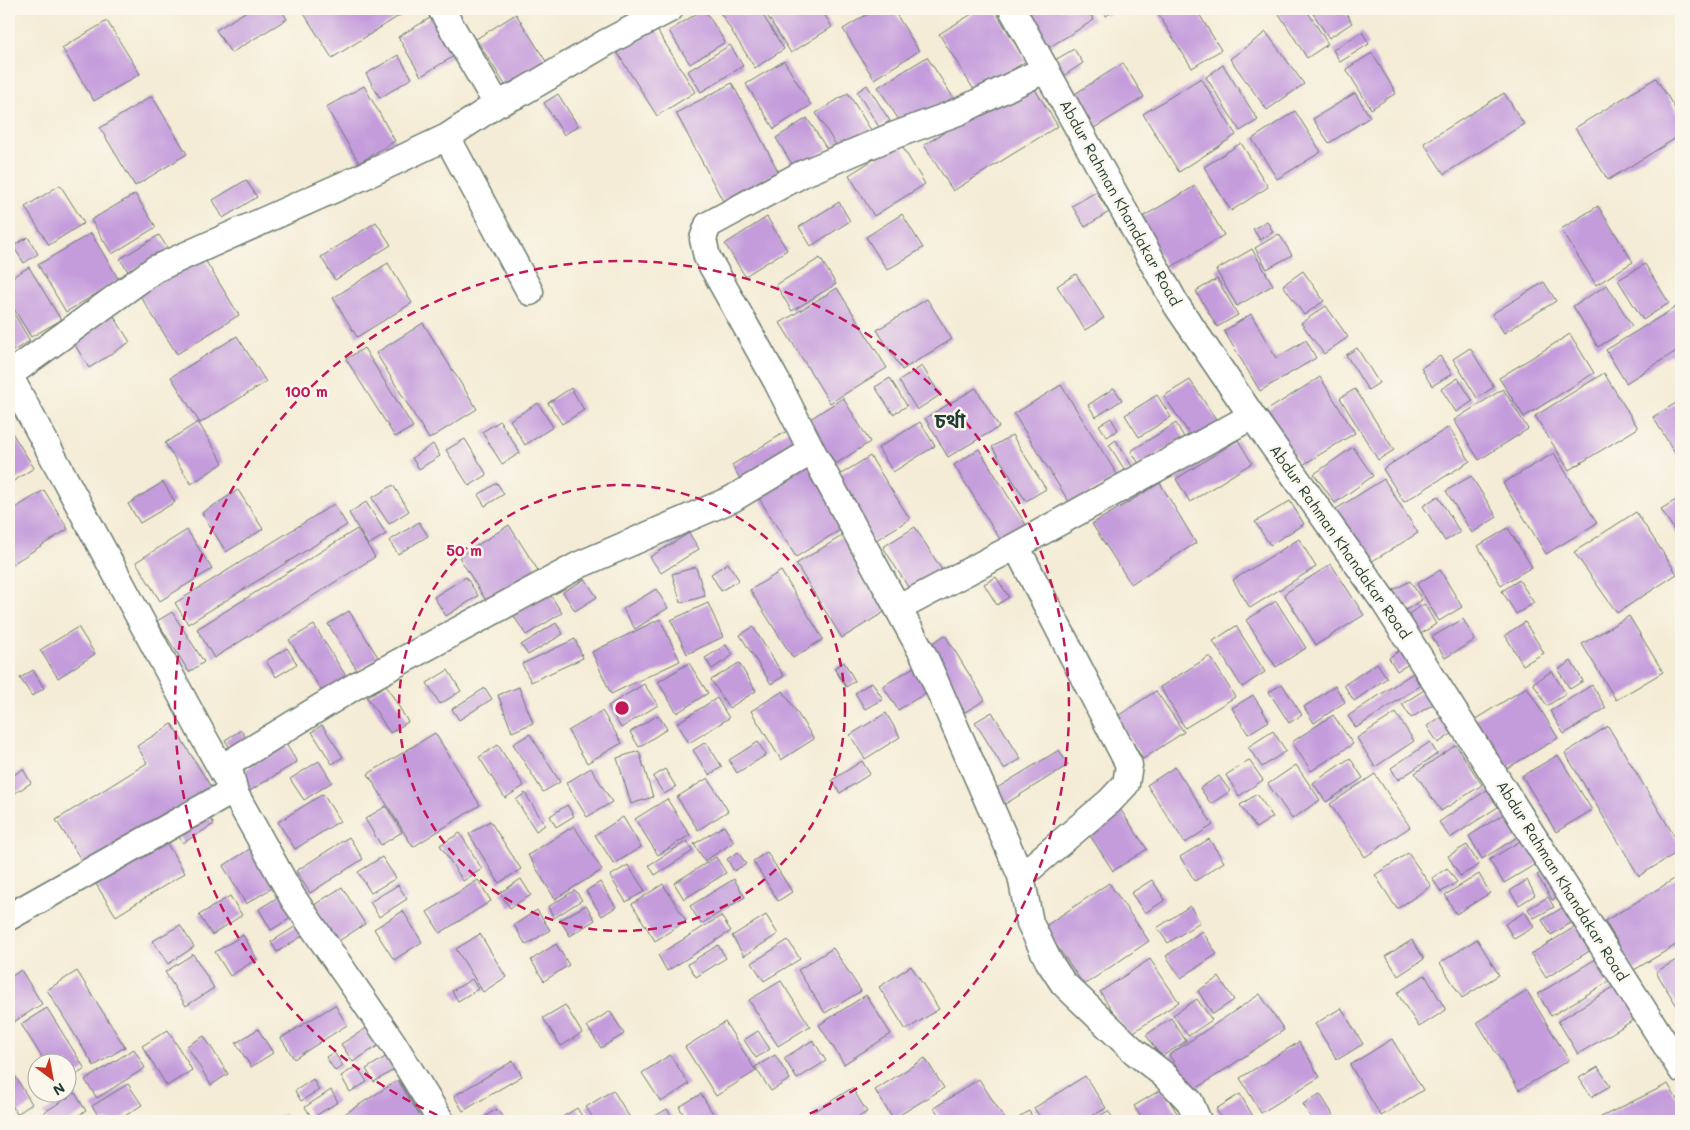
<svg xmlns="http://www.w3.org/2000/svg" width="1690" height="1130" viewBox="0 0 1690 1130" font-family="Mali,'Noto Sans Bengali',sans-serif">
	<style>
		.building { fill: #c49cdc }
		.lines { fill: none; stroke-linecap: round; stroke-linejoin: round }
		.street-casing { stroke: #6a7a6d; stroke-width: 29 }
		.street { stroke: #fff; stroke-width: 26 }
		.ring { fill: none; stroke: #c2185b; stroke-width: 2.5; stroke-dasharray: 9 6 }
		.labels { text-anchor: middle; stroke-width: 5; stroke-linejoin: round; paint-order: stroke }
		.street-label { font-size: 15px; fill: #1f3d34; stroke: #fbf7ec }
		.district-label { font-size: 20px; font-weight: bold; fill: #1f3d34; stroke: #fbf7ec }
		.centre { fill: #c2185b; stroke: #fbf7ec; stroke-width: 2.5 }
		.ring-label { font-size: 15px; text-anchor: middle; font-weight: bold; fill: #c2185b; stroke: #fbf7ec; stroke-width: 5; stroke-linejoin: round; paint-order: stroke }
	</style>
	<rect width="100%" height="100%" fill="#fbf7ec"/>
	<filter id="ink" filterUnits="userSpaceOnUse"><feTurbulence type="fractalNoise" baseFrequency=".02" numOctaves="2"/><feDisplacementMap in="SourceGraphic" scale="10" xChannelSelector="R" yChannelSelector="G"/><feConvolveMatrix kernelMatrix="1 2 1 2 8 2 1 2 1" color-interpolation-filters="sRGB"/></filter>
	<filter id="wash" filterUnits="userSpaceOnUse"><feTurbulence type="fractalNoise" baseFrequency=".0096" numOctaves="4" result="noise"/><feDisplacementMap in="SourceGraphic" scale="20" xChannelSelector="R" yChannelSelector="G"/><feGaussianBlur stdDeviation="1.12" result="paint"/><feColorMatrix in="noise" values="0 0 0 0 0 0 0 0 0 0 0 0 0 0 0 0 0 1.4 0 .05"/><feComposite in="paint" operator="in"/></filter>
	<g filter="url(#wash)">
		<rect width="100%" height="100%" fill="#f4ecd6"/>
		<g id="blocks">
			<path class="building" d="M250,9H281L287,19L231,53L216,30Z
				M301,9H410L332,58Z
				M704,9L725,42L690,64L669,31Z
				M718,9H759L784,49L755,68Z
				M763,9H821L832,27L791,53Z
				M876,9H893L919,51L874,79L843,29Z
				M980,9H994L1026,61L976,93L939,34Z
				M1023,9H1087L1094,20L1048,48Z
				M1102,9H1117L1106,16Z
				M1155,9H1196L1221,50L1192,68Z
				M1276,9H1306L1328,44L1307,58Z
				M1310,9H1344L1352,23L1329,38Z
				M516,14L547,63L507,88L476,39Z
				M435,15L459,53L421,76L398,37Z
				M107,21L140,74L94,101L62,48Z
				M654,25L695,92L657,116L615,49Z
				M1266,32L1304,84L1267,110L1230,59Z
				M1362,32L1369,44L1340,62L1333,50Z
				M730,45L743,66L701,92L688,71Z
				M1074,49L1083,63L1065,75L1055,60Z
				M1372,53L1396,93L1371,109L1346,69Z
				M398,55L412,78L380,98L366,74Z
				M927,57L953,97L904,128L878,87Z
				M784,61L811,105L774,129L746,84Z
				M1123,63L1144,97L1091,130L1070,97Z
				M1223,65L1258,120L1240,131L1206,77Z
				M1201,78L1236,135L1179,172L1143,114Z
				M1656,78L1681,118V135L1608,180L1575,128Z
				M1029,80L1058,126L953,191L924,145Z
				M732,83L778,171L723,201L676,113Z
				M867,85L890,121L879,127L857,92Z
				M364,86L395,141L359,163L326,107Z
				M848,93L871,130L839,150L816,113Z
				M1355,93L1370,117L1329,143L1313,119Z
				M1504,93L1524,124L1444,174L1424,143Z
				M558,94L578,126L564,135L544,103Z
				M152,96L187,154L135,186L100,128Z
				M1295,111L1321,152L1277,179L1252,139Z
				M807,118L827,149L795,169L776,138Z
				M900,143L925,184L874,216L849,175Z
				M1241,143L1268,187L1231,211L1204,167Z
				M246,180L257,197L223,218L213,200Z
				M60,185L84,223L49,245L25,207Z
				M1195,186L1224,235L1168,269L1139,219Z
				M1096,192L1109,212L1085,227L1072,206Z
				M135,194L156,227L112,254L91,220Z
				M839,202L850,221L811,246L799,227Z
				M1598,206L1633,262L1596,285L1561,229Z
				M902,214L923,248L887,270L866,237Z
				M767,217L787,250L745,276L725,244Z
				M1267,221L1273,232L1260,240L1253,229Z
				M376,222L391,245L335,280L321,257Z
				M91,233L119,280L66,312L38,265Z
				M1279,234L1292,255L1267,269L1255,248Z
				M159,235L168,249L129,273L120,259Z
				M28,237L38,254L24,263L13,246Z
				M1252,249L1273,285L1237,306L1216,270Z
				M202,255L239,315L177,354L139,294Z
				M820,258L836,284L792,311L776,285Z
				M388,263L412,303L357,337L333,298Z
				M1645,264L1669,303L1643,320L1618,280Z
				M29,267L61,320L31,337L9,301V279Z
				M1303,271L1324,301L1304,315L1283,285Z
				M1076,274L1104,318L1085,330L1057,286Z
				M1217,279L1238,315L1217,327L1196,291Z
				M1544,282L1556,301L1504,333L1492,314Z
				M1607,285L1632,326L1598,347L1573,306Z
				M837,288L887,368L830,403L780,323Z
				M927,299L952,339L902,370L877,330Z
				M9,305L30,341L11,352L9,348Z
				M1326,306L1348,337L1324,354L1301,323Z
				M1676,307L1681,315V348L1626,383L1606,350Z
				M1251,314L1276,358L1306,340L1316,358L1260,391L1224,331Z
				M113,315L130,342L89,368L72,340Z
				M423,323L477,409L429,439L376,353Z
				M1570,334L1594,373L1524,417L1499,378Z
				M237,336L266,382L200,423L171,377Z
				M364,348L413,427L395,437L346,359Z
				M1357,348L1379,383L1368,390L1346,355Z
				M1470,348L1494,387L1477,398L1453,359Z
				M1440,356L1452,374L1432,386L1421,368Z
				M922,366L940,395L917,410L899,381Z
				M1604,373L1638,428L1569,470L1535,416Z
				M1320,377L1355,433L1301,466L1266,411Z
				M890,378L907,406L893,414L875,387Z
				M1458,378L1473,401L1456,412L1441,389Z
				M1190,380L1219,424L1194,441L1164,396Z
				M1061,385L1118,476L1071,505L1014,414Z
				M571,388L584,410L562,424L548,403Z
				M976,388L999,427L948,457L925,418Z
				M1114,388L1122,400L1096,417L1088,405Z
				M1355,389L1394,450L1378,460L1340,398Z
				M1503,389L1528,429L1479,460L1454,420Z
				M1157,395L1171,417L1139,437L1125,415Z
				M843,398L870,442L834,465L807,421Z
				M1681,400V463L1653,417Z
				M538,403L553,427L525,445L510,420Z
				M1111,418L1118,430L1107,437L1099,425Z
				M500,421L520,453L502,464L482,432Z
				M198,422L223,463L191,484L165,443Z
				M920,422L935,446L893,472L878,448Z
				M1176,423L1184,437L1140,465L1131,451Z
				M795,426L808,447L745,487L732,465Z
				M1449,427L1470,461L1404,502L1383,469Z
				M9,428L34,468L9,484Z
				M1012,435L1046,489L1026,501L992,447Z
				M465,439L487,475L469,486L446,450Z
				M1116,440L1133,468L1126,472L1109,445Z
				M1238,440L1252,463L1190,502L1176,479Z
				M433,444L440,456L419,469L412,458Z
				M1353,447L1373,476L1335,503L1314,474Z
				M979,449L1026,525L1001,541L954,465Z
				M1554,453L1597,523L1546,554L1503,483Z
				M870,456L910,519L873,542L833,479Z
				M807,459L848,525L796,557L755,492Z
				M1471,476L1497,517L1472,533L1446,491Z
				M1384,479L1418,533L1361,568L1328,514Z
				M163,482L175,502L140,523L128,504Z
				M497,483L504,494L485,506L478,495Z
				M1160,483L1196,543L1131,584L1092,524Z
				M393,485L409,511L389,524L372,498Z
				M44,490L68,529L9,566V512Z
				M238,490L263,529L226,552L202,513Z
				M1438,496L1460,532L1445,541L1423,506Z
				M1681,497V541L1661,509Z
				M1290,501L1304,524L1270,545L1255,522Z
				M366,502L386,534L368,545L349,513Z
				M334,504L347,525L188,624L175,603Z
				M1636,512L1677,574L1617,613L1574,552Z
				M419,522L428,536L398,554L389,541Z
				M509,525L539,572L488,604L459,557Z
				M915,527L945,575L913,595L883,547Z
				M1508,528L1532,567L1501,585L1478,546Z
				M357,529L375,557L214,658L197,629Z
				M187,530L212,569L160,601L136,562Z
				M689,533L699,549L661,573L650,557Z
				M845,534L891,608L842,638L796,564Z
				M1299,539L1316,567L1250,608L1233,580Z
				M728,563L739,580L721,591L711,574Z
				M1331,564L1364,615L1316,645L1284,594Z
				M696,567L705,596L681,603L672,574Z
				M1440,570L1462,607L1439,621L1417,584Z
				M781,571L823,639L793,658L750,590Z
				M466,577L478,596L446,616L434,597Z
				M996,577L1009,597L997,605L984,584Z
				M585,579L597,597L575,611L563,592Z
				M1519,580L1534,603L1516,614L1502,591Z
				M1410,581L1422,600L1404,611L1392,591Z
				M656,589L668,608L635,629L623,609Z
				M549,593L562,613L526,635L513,615Z
				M1276,601L1306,648L1276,667L1246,620Z
				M708,603L723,637L687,654L671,620Z
				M1424,604L1436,624L1419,635L1407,615Z
				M349,611L378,657L357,670L328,624Z
				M172,612L204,662L189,672L157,621Z
				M1629,616L1663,672L1616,700L1582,644Z
				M660,619L680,661L611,694L592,652Z
				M1463,619L1475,640L1445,658L1432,637Z
				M1525,622L1544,653L1523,665L1505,635Z
				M556,623L563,634L528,655L521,645Z
				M314,625L349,681L325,696L289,640Z
				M1236,626L1265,672L1242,687L1213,641Z
				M78,627L95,654L58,678L40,650Z
				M753,627L784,676L771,684L740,635Z
				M945,635L985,700L965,712L925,648Z
				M575,639L583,658L531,682L522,664Z
				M726,645L733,655L712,669L705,658Z
				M287,648L297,664L276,677L266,661Z
				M1400,650L1409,664L1397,671L1389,658Z
				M1210,656L1235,697L1185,728L1160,687Z
				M1571,661L1583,681L1570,689L1558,670Z
				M844,662L855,681L846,687L834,668Z
				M689,663L708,693L677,713L658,682Z
				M739,663L756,691L729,708L711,680Z
				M1377,663L1387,678L1354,701L1344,685Z
				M919,664L934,688L898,710L883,686Z
				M33,670L44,688L32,696L20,678Z
				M448,670L461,691L440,704L427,683Z
				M1552,671L1566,694L1547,706L1533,683Z
				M1413,673L1420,686L1356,728L1348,716Z
				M872,682L883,699L865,709L855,693Z
				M644,684L658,705L621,728L608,706Z
				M1282,684L1302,715L1289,723L1269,692Z
				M386,685L408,722L390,733L367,697Z
				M1592,685L1606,708L1564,734L1550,711Z
				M1335,686L1345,702L1314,723L1304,707Z
				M519,687L533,723L512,732L498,695Z
				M1429,687L1438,701L1411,718L1402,704Z
				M1527,687L1558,738L1504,770L1474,720Z
				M485,688L492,699L459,720L452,709Z
				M783,691L814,739L781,760L751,711Z
				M1156,691L1184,732L1143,759L1116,717Z
				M1253,695L1269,721L1248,734L1232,708Z
				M717,698L729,718L689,743L677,723Z
				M602,711L622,743L587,763L568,731Z
				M992,712L1021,759L1004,769L975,722Z
				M886,713L900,737L865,759L850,735Z
				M1396,713L1414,741L1375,767L1357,738Z
				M1447,713L1458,730L1438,743L1427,726Z
				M658,715L667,729L639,747L630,732Z
				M1333,715L1353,744L1311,771L1292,742Z
				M172,724L211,787L85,866L56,820L147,763L137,746Z
				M322,725L343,757L332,764L312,732Z
				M1608,726L1681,847V850L1639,876L1565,753Z
				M241,730L249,743L233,753L225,740Z
				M1273,731L1286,751L1262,767L1248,747Z
				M435,733L480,805L413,847L368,774Z
				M530,734L560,782L543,792L513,744Z
				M706,742L722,767L709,775L693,750Z
				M758,742L766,755L737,773L729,760Z
				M1430,742L1437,754L1398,780L1391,768Z
				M286,744L297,762L248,792L237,775Z
				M498,745L524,786L505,798L479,757Z
				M1456,745L1482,785L1441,811L1415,773Z
				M1059,750L1068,765L1002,806L992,791Z
				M639,751L653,797L631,804L617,758Z
				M1558,755L1592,810L1556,832L1522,776Z
				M1350,758L1363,778L1326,802L1313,783Z
				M1249,760L1263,780L1239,796L1226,775Z
				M319,761L332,782L304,800L290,779Z
				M862,761L870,774L840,793L832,780Z
				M1296,765L1320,800L1292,819L1268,784Z
				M1175,767L1213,825L1185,843L1147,785Z
				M591,768L612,802L587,817L566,783Z
				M23,769L31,783L9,797V778Z
				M665,769L676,787L664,794L653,777Z
				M1375,774L1410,827L1365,857L1330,804Z
				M1219,776L1230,791L1211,804L1200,788Z
				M708,778L728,811L698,830L677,797Z
				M1490,788L1501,805L1450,838L1439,822Z
				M525,793L545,825L536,831L516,800Z
				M323,794L340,821L295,849L278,822Z
				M1257,794L1273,817L1256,828L1240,805Z
				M667,799L690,835L658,855L635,819Z
				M567,805L574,816L556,827L550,816Z
				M386,806L402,832L381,845L365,819Z
				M1120,809L1147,849L1113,871L1087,831Z
				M1510,810L1524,833L1482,859L1469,836Z
				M208,815L214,824L183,843L177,834Z
				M623,817L641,847L614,864L595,835Z
				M490,821L521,869L499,883L469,834Z
				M574,826L602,870L555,899L528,855Z
				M724,826L734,842L705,861L694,844Z
				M460,833L482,869L463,881L440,845Z
				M163,837L185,873L116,916L94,881Z
				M349,837L363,859L310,893L296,871Z
				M1527,837L1541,861L1504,883L1489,860Z
				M1209,839L1224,862L1195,881L1180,857Z
				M687,841L693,851L655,875L649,865Z
				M1467,845L1479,865L1460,876L1448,856Z
				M253,847L277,885L246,904L223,866Z
				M738,852L746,864L734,871L727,859Z
				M767,852L792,892L778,901L753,861Z
				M1408,853L1431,886L1397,909L1375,875Z
				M382,857L396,878L371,893L358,872Z
				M716,857L726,873L684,899L674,883Z
				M628,865L645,891L626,902L610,876Z
				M1447,868L1457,882L1441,892L1432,878Z
				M1550,868L1565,892L1552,900L1537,875Z
				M1479,874L1490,893L1456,914L1445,895Z
				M1681,875V942L1634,970L1605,921Z
				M521,879L531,895L510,908L500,893Z
				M734,879L745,897L701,924L690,906Z
				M478,880L491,901L440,933L427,912Z
				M1152,880L1165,900L1145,913L1131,893Z
				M1527,880L1535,895L1519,905L1510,891Z
				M600,882L616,907L602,916L586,891Z
				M1109,883L1149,941L1084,985L1044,927Z
				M663,884L686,921L655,941L632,904Z
				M398,885L407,899L379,917L370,902Z
				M342,887L365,924L334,944L311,907Z
				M575,890L582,900L554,918L548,907Z
				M286,892L299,913L271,930L259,909Z
				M230,896L242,915L212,935L199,915Z
				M1548,897L1554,907L1534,918L1528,909Z
				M1570,903L1579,918L1551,935L1542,920Z
				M586,905L595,920L570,936L560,920Z
				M1190,906L1200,922L1168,943L1157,928Z
				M537,910L550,930L526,945L514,925Z
				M403,911L422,942L394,960L374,929Z
				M1525,912L1534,927L1514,939L1505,924Z
				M766,915L778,934L744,956L732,936Z
				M721,916L731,931L667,971L658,955Z
				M304,921L310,931L277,952L271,942Z
				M1581,923L1596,947L1546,978L1531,954Z
				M180,925L194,947L168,964L153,941Z
				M1202,931L1217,954L1181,978L1166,956Z
				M480,934L506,977L483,992L456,949Z
				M243,935L257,959L230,976L215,952Z
				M1477,939L1499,975L1462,998L1440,963Z
				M788,940L800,959L764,981L752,963Z
				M1412,940L1424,959L1398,976L1386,956Z
				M556,944L569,965L544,981L531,960Z
				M718,945L726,958L696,977L688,964Z
				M833,948L861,991L825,1013L798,970Z
				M193,954L214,988L186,1006L165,972Z
				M1599,957L1613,979L1551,1016L1538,994Z
				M1681,957V1010L1680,1011L1656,972Z
				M1150,959L1179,1002L1129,1035L1100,992Z
				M911,966L939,1009L906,1030L879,987Z
				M21,970L42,1004L9,1025V978Z
				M77,971L125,1047L94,1066L47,990Z
				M1425,975L1446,1010L1419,1027L1397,993Z
				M1219,977L1234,1000L1213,1014L1198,991Z
				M472,979L478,989L458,1001L452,991Z
				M781,981L810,1026L778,1046L749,1000Z
				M1620,983L1640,1016L1578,1054L1558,1021Z
				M1527,991L1569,1060L1519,1090L1477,1022Z
				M1260,994L1284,1030L1193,1091L1169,1055Z
				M866,995L891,1034L844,1064L819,1025Z
				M1197,999L1212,1020L1188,1036L1173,1015Z
				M335,1005L347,1025L294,1059L281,1038Z
				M565,1005L582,1033L561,1046L543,1018Z
				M47,1008L85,1069L68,1080V1062H45L21,1024Z
				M1341,1008L1363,1044L1337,1060L1315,1024Z
				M610,1011L624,1034L601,1048L587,1026Z
				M1171,1018L1186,1041L1161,1057L1146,1035Z
				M725,1022L756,1071L716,1096L685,1047Z
				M373,1024L384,1042L353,1062L341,1044Z
				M258,1029L273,1053L251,1067L236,1043Z
				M168,1030L192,1070L167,1086L142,1046Z
				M758,1031L770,1049L756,1058L744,1040Z
				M204,1036L228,1074L211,1085L187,1046Z
				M1392,1039L1423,1090L1381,1116L1350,1065Z
				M813,1040L826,1061L797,1079L784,1058Z
				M1299,1042L1320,1077L1261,1113L1240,1078Z
				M134,1049L145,1068L97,1098L85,1080Z
				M334,1052L343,1066L335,1071L326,1057Z
				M670,1055L689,1084L661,1102L642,1073Z
				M775,1055L790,1079L771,1091L755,1067Z
				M387,1056L395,1069L374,1082L366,1069Z
				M925,1058L944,1088L893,1119L875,1090Z
				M513,1061L522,1076L463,1111L454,1096Z
				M9,1066L32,1104L17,1114L9,1101Z
				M357,1066L367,1082L350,1092L341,1076Z
				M1598,1067L1610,1086L1591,1097L1579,1078Z
				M1085,1076L1106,1108L1084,1121H1043L1034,1108Z
				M313,1079L319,1090L301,1101L295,1091Z
				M979,1079L1006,1121H943L934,1108Z
				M398,1080L423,1121H347L343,1115Z
				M128,1084L142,1105L117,1121H102L92,1106Z
				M1668,1084L1681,1106V1121H1593Z
				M852,1088L867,1112L852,1121H817L812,1113Z
				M1162,1089L1182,1121H1143L1134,1106Z
				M331,1090L338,1102L312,1118L305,1107Z
				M613,1090L632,1121H595L586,1107Z
				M75,1093L86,1111L69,1121H48L43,1113Z
				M701,1094L717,1120L715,1121H688L679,1107Z
				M1240,1094L1254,1118L1250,1121H1223L1216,1109Z
				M1320,1094L1337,1121H1313L1303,1104Z
				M577,1108L585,1121H556Z
				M497,1109L505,1121H478Z
				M667,1109L675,1121H647Z
				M1029,1111L1035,1121H1014Z
				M1108,1111L1115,1121H1092Z
				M284,1114L289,1121H272Z"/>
		</g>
	</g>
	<g filter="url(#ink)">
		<use href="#blocks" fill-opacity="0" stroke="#6a7a6d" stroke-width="1"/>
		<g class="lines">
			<g class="street-casing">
				<path id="street" d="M441,9L497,104
					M1012,9L1177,306L1252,416L1385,603L1681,1069
					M447,137L530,292
					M9,375L203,736L293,898L393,1043L441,1121
					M9,375L155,269L375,171L447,137L497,104L519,94L607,42L670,9
					M812,451L924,656L1021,876L1030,923L1048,960L1063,983L1135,1052L1163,1074L1176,1087L1190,1102L1198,1121
					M1016,546L1129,765L1126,784L1110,801L1021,876
					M899,608L1016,546L1252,416
					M9,917L234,790L228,764L355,686L579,565L732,499L812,451L777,382L707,257L703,239L708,225L802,174L890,137L958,112L1046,69"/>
			</g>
			<use href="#street" class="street"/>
		</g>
	</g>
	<g class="ring">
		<circle cx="622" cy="708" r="223"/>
		<path d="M451 1121A447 447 0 1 1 793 1121"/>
	</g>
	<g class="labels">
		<g class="street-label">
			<text transform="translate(1120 203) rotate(61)" y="5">Abdur Rahman Khandakar Road</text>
			<text transform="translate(1340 542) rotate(55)" y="5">Abdur Rahman Khandakar Road</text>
			<text transform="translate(1562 881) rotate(58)" y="5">Abdur Rahman Khandakar Road</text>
		</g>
		<g class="district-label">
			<text x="950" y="428">চর্থা</text>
		</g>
	</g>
	<circle cx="622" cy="708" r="8" class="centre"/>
	<g class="ring-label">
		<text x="306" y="397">100 m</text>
		<text x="464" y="556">50 m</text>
	</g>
	<rect width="1690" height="1130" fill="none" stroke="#fbf7ec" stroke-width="30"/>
	<g transform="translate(52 1078) rotate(148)"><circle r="24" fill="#fbf7ec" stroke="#a3ada2"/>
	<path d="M0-4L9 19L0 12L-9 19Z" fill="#c8321e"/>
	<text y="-8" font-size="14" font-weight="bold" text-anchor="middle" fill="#1f3d34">N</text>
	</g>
</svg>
